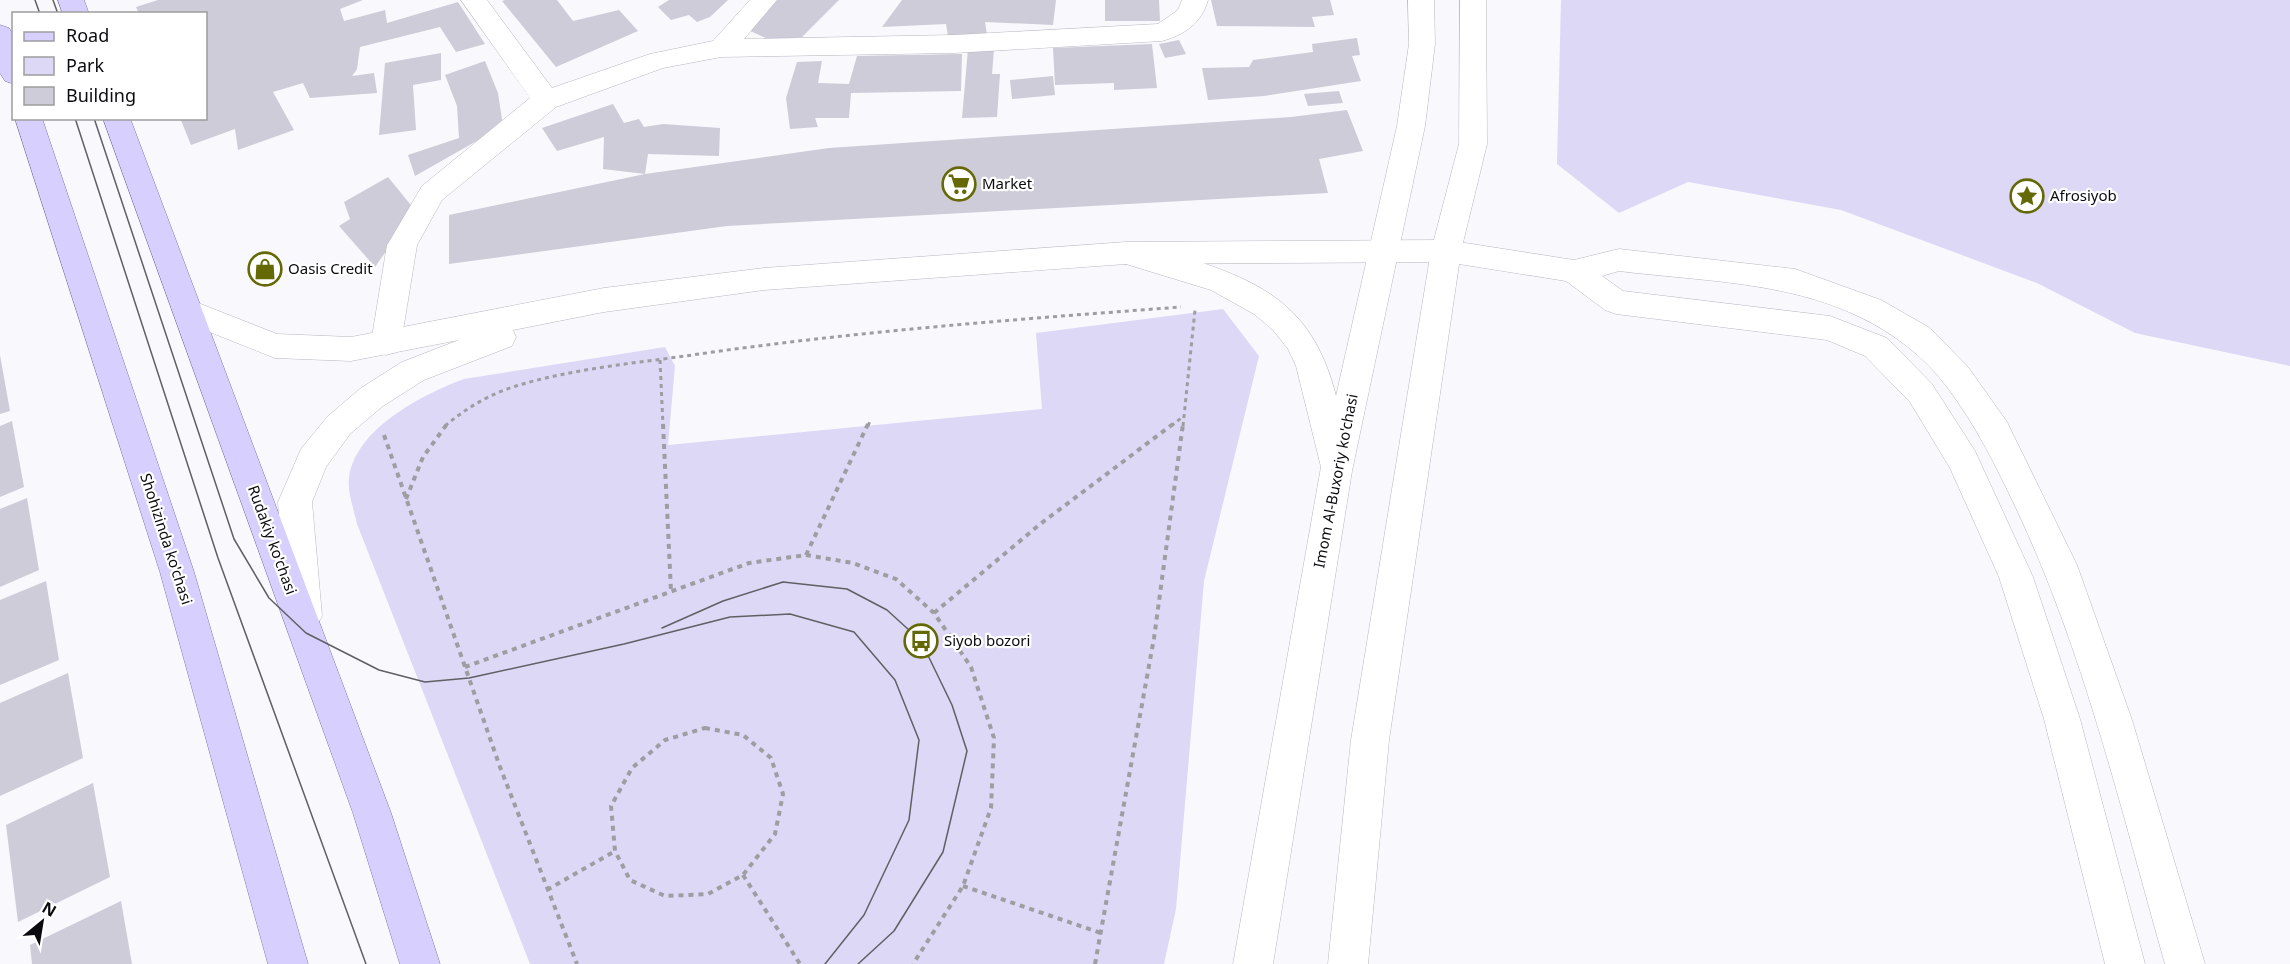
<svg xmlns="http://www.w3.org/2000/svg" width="2290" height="964" viewBox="0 0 2290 964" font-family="'Noto Sans',sans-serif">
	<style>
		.green { fill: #dcd8f6 }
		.building { fill: #cdccd8 }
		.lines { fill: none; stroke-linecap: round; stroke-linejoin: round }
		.minor-casing { stroke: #b8b6c2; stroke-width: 1 }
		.tertiary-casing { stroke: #b8b6c2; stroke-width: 1 }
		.secondary-casing { stroke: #b8b6c2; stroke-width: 1 }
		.primary-casing { stroke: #7f76aa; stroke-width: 1 }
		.path-far1 { stroke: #9e9da2; stroke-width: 3; stroke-dasharray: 4 4; stroke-linecap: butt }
		.path { stroke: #9e9da2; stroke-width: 4; stroke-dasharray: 5 5; stroke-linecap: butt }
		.minor { fill: #fff; fill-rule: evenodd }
		.tertiary { fill: #fff; fill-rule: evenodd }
		.secondary { fill: #fff; fill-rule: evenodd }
		.primary { fill: #d7d0fe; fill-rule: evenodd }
		.tram { stroke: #606064; stroke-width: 1.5 }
		.labels { text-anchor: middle; stroke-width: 4.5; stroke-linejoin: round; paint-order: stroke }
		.poi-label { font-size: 15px; fill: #0b0b0f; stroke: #fff; text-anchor: start }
		.street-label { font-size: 15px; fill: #0b0b0f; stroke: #fff }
	</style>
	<rect width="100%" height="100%" fill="#f9f8fd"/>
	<path class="green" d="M1561,0H2290V366L2135,333L2037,283L1841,210L1688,182L1619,213L1557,164Z
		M1223,309L1259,356L1204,581L1176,909L1164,964H530L357,524C354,510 347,491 349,478C355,429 423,394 464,379L665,347L675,366L668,445L1042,409L1036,333Z"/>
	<path class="building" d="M158,0H363L340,9L344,21L385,10L387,23L458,2L485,44L456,52L440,27L360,47L357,69L352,76L374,73L377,93L310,98L303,83L273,92L294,130L238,150L235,129L191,145L180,118H206V14H139L136,7Z
		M505,0H557L573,21L619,10L638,31L556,67L502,1Z
		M669,0H728L710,17L697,22L689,15L671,20L658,7Z
		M777,0H839L802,37L770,40L746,29Z
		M902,0H933L923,15L933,0H1056L1053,25L985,22L987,35L948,36L946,24L882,27Z
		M1105,0H1159L1160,21H1105Z
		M1211,0H1330L1334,15L1312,17L1315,27L1217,26Z
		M1357,38L1360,55L1352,56L1361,81L1264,96L1208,100L1202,68L1249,67L1253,60L1313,52L1312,44Z
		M1179,40L1186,54L1165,58L1159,44Z
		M1152,44L1157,88L1114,90V83L1055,85L1053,48Z
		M968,49H994L992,74H1000L997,117L962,118Z
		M441,53V80L413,85L416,130L379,135L385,63Z
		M962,54L961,91L851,93L849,118H815L818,127L790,129L786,98L797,62L822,61L818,83L849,84L857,56Z
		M485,61L498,93L503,126L415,176L408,155L459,138L457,106L445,75Z
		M1053,76L1055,95L1012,99L1010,80Z
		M1339,91L1343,103L1308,106L1304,94Z
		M613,104L624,123L639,119L644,127L663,124L720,128L719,156L648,154L645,174L829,148L1291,117L1347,110L1363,151L1319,159L1328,193L727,226L449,264V215L645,174L603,169L604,137L557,151L542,128Z
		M388,177L415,210L375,267L339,226L350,219L344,202Z
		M0,355L10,411L0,414Z
		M12,421L24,487L0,497V426Z
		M27,498L39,570L0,587V509Z
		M46,581L59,660L0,685V600Z
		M68,673L83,758L0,796V703Z
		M93,783L110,877L18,922L6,825Z
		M121,901L132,964H32L30,945Z"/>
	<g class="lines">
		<g class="minor-casing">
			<path id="minor" d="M461,0H487L552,88L650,54L713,41L750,0H777L744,39L954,35L1158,24L1178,10L1182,0H1208C1202,23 1184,35 1162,41L954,53L721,57L663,68L556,107L442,200L417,245L401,343L397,352L386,355L375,352L371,343L387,245L392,237L422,186L530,98Z"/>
		</g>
		<g class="tertiary-casing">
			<path id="tertiary" d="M1446,240L1574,260L1619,249L1795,269L1881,300L1930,328L1968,367L2007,422L2077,565L2132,720L2205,964H2165C2121,810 2084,651 2015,506C1995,464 1975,424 1947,387C1925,357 1893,333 1860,317C1786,281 1699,281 1619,271L1602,276L1623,291L1830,316L1887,338L1932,384L1975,451L2033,577L2080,719L2145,964H2105L2044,719L1999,577L1950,468L1910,402L1865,356L1827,340L1616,314L1605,310L1566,281L1446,262L1126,264L764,290L604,312L513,330L516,337L512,346L424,380L383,406L350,434L326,467L312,502L322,616L316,627L304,632L292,627L286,616L278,502L301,449L328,416L361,388L402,362L459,340L351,361L275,358L177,319L173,311L177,303L188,299L277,334L351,337L604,288L764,268L1126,242Z"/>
		</g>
		<g class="secondary-casing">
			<path id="secondary" d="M1408,0H1434L1435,44L1425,126L1352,471L1273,964H1233L1321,467L1296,366L1288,349L1273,330L1254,314L1211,290L1116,261L1111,253L1116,245C1134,239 1159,249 1178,255C1262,281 1313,305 1336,396L1397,126L1409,44Z
				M1460,0H1486L1487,144L1461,251L1389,740L1368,964H1328L1351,740L1431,251L1459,144Z"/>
		</g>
		<g class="primary-casing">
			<path id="primary" d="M58,0H84L89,14H63Z
				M0,25L9,28L14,36V84L5,81L0,73Z
				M15,118H42L194,572L308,964H268L160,572Z
				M103,118H130L391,813L440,964H400L353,813Z"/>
		</g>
		<path class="path-far1" d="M660,360L663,426
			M445,426C466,408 490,394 516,386C575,368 638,363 699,354C859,331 1020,319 1181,307
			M868,426L870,421
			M1171,426L1185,415
			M1183,426L1195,310"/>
		<path class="path" d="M663,424L671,591
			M384,435L500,767L577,964
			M406,499L423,457L447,424
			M806,555L868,424
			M934,613L1039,525L1173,424
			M465,667L749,563L806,555L853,563L896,579L934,613L971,667L994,738L991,808L963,886L913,964
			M705,728L743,735L771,758L783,794L775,834L743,875L708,894L665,896L630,880L615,851L611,806L632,768L665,740Z
			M743,875L800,964
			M963,886L1101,933
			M547,890L615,851
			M1095,964L1154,638L1183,424"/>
		<use href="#minor" class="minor"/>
		<use href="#tertiary" class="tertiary"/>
		<use href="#secondary" class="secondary"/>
		<use href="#primary" class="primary"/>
		<path class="tram" d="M35,0L40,14
			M53,0L58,14
			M75,118L218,558L366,964
			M94,118L234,539L269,598L306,633L379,670L425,682L469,678L624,644L730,617L790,614L854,632L895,680L919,740L909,820L864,915L825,964
			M662,628L723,601L783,582L847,589L887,610L921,641L952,705L967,751L943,852L894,931L858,964"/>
	</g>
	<defs>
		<g id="supermarket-ring" transform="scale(1.725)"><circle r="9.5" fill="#fff" stroke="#646805" stroke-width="1.5"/><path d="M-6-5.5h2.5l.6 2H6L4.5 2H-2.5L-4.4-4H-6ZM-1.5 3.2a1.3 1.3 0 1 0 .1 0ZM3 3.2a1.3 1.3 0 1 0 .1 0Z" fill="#646805"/></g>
		<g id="sight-ring" transform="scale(1.725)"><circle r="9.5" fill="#fff" stroke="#646805" stroke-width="1.5"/><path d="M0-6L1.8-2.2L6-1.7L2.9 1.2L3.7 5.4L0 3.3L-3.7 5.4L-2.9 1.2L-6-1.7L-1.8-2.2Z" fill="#646805"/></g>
		<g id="shop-ring" transform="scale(1.725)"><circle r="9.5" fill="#fff" stroke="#646805" stroke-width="1.5"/><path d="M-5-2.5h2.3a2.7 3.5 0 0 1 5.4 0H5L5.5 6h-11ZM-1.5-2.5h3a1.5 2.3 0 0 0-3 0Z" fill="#646805"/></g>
		<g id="bus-ring" transform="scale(1.725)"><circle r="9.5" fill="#fff" stroke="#646805" stroke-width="1.5"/><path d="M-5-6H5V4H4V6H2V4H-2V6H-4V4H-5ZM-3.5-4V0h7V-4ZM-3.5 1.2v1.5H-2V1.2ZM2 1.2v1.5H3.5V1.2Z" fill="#646805"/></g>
	</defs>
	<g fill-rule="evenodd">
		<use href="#supermarket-ring" x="959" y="184"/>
		<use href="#sight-ring" x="2027" y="196"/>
		<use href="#shop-ring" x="265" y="269"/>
		<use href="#bus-ring" x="921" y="641"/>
	</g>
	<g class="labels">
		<g class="poi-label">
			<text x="982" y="189">Market</text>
			<text x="2050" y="201">Afrosiyob</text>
			<text x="288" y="274">Oasis Credit</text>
			<text x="944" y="646">Siyob bozori</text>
		</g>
		<g class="street-label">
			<text transform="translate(1336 481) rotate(-79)" y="5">Imom Al-Buxoriy ko'chasi</text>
			<text transform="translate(166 539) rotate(72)" y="5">Shohizinda ko'chasi</text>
			<text transform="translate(272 540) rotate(70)" y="5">Rudakiy ko'chasi</text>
		</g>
	</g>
	<rect x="12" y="12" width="195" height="108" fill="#ffffff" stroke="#9d9d9f" stroke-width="1.5"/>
	<rect x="24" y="32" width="30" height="9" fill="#d7d0fe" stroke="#9d9d9f" stroke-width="1.5"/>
	<text x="66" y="42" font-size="18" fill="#0b0b0f">Road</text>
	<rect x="24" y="57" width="30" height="18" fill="#dcd8f6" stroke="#9d9d9f" stroke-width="1.5"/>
	<text x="66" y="72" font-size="18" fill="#0b0b0f">Park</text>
	<rect x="24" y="87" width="30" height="18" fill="#cdccd8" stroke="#9d9d9f" stroke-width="1.5"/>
	<text x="66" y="102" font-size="18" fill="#0b0b0f">Building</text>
	<g transform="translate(42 922) rotate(30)" stroke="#ffffff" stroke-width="4.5" paint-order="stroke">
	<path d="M0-4.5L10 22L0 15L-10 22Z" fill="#0b0b0f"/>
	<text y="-9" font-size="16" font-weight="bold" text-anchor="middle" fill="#0b0b0f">N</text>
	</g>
</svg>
